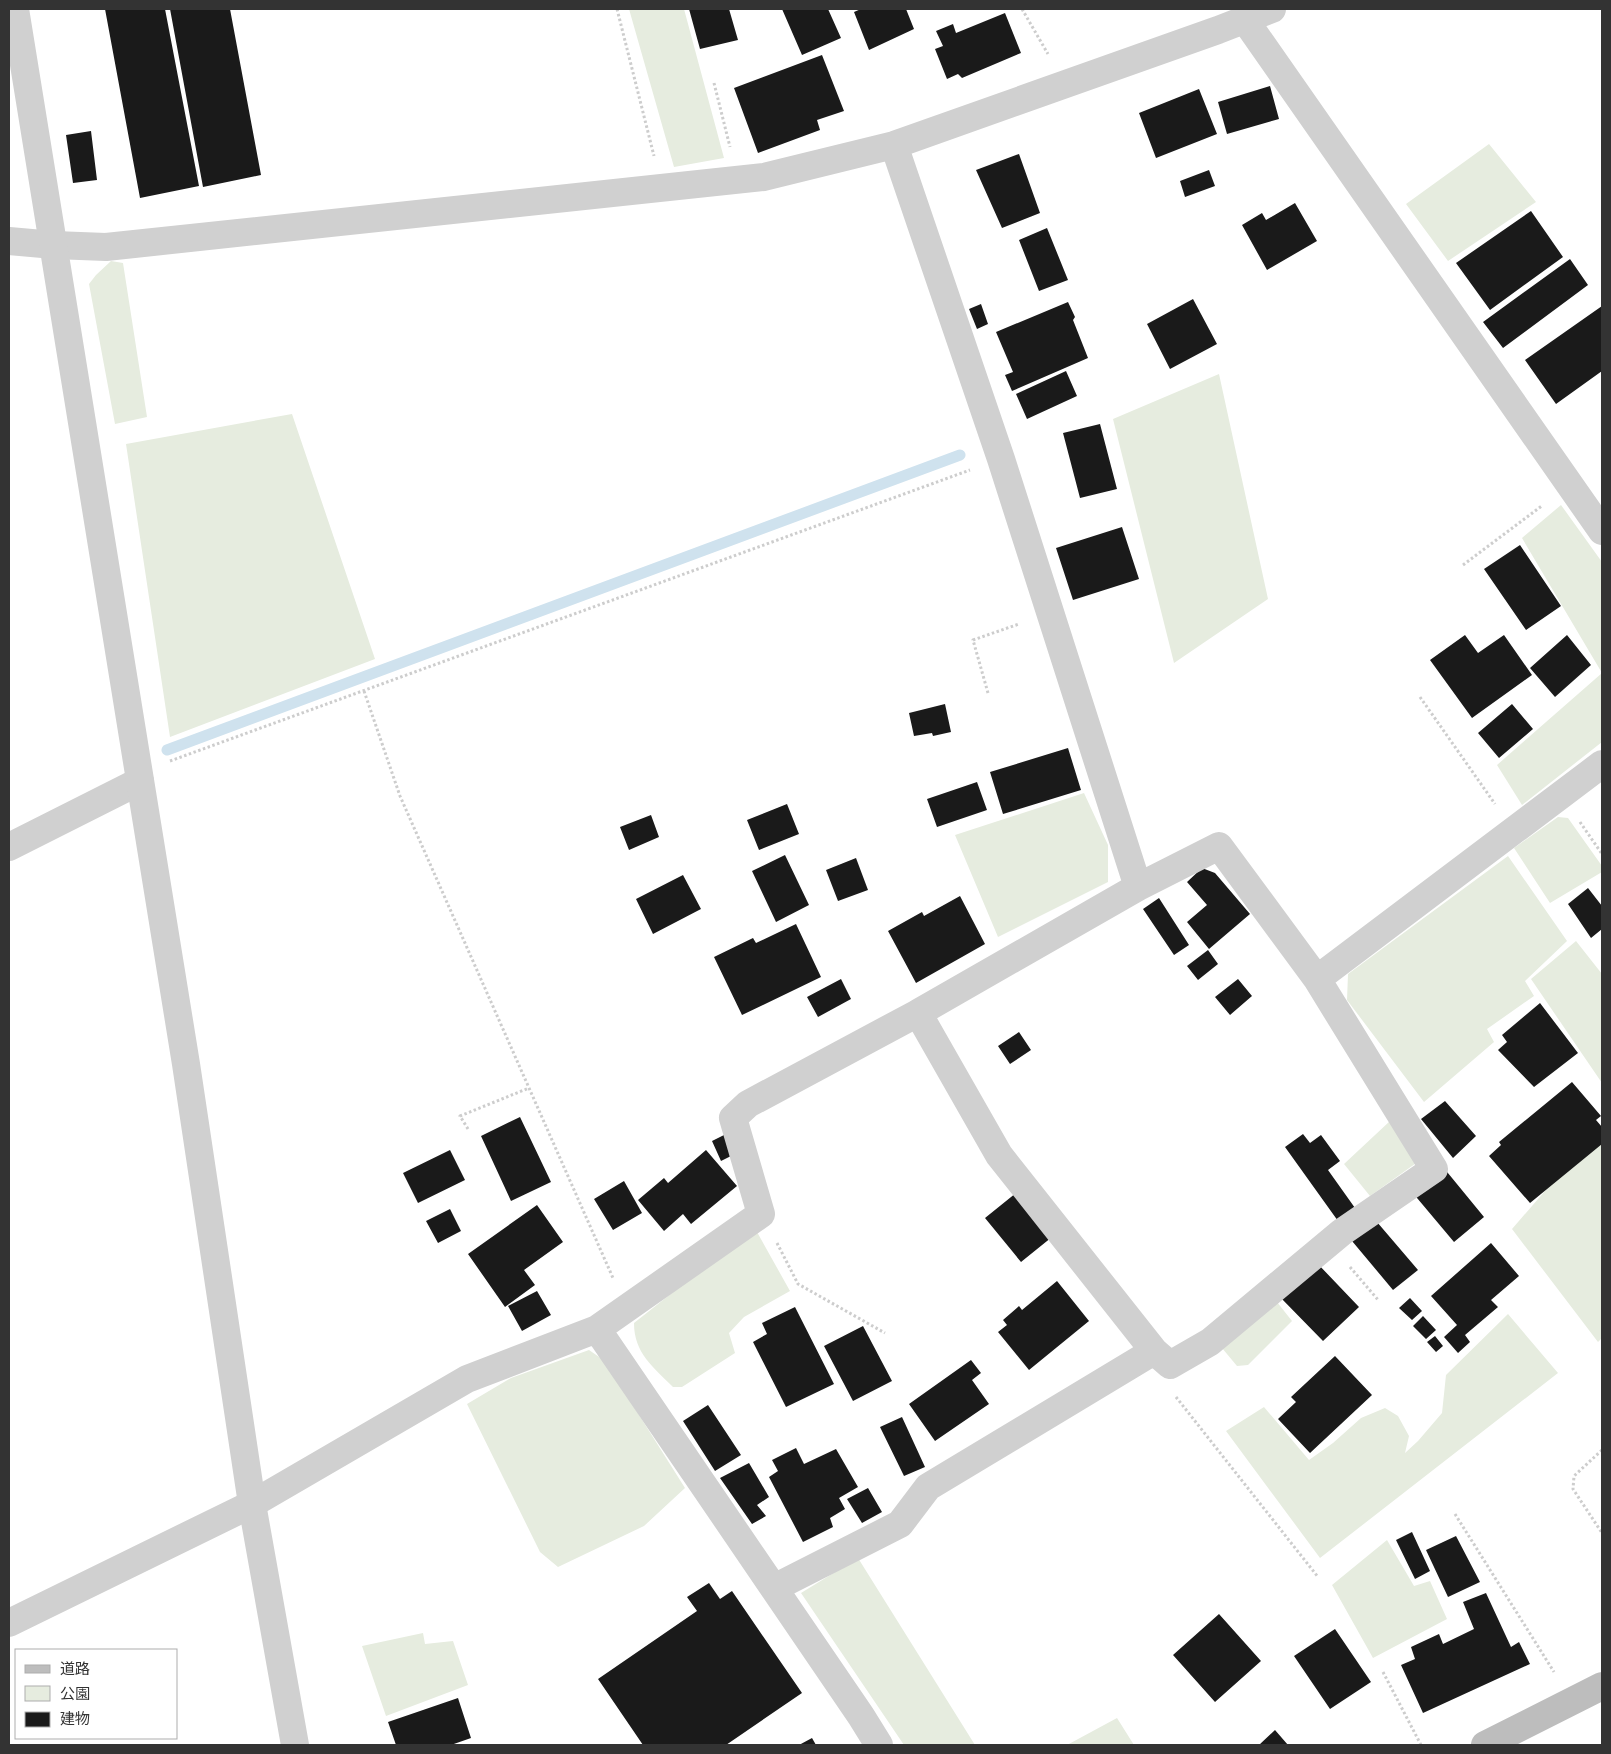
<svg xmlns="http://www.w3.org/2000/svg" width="1611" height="1754" viewBox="0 0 1611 1754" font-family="Helvetica,'Noto Sans JP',sans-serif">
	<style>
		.green { fill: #e6ecdf }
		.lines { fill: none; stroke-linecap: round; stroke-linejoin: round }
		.stream { stroke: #cfe2ee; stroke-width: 11 }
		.building { fill: #1a1a1a }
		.path { stroke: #cdcdcd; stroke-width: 3; stroke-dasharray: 2.5 2.5; stroke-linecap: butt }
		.minor { stroke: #d0d0d0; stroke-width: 28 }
		.tertiary { stroke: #d0d0d0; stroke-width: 28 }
		.secondary { stroke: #bdbdbd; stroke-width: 28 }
	</style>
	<rect width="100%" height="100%" fill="#fff"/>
	<path class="green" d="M629,9H684L724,158L674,167Z
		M1489,144L1536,202L1448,261L1406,204Z
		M111,261L123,263L147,417L115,424L89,284L96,275Z
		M1219,374L1268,599L1174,663L1113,419Z
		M292,414L375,659L170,737L126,444Z
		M1561,505L1602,562V742L1522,805L1497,765L1602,673L1522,538Z
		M1084,793L1108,845V882L998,937L955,835Z
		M1558,817L1568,818L1602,866V872L1550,903L1514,848Z
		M1508,856L1567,941L1525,981L1534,996L1487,1029L1494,1042L1424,1102L1347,1000L1348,974Z
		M1576,941L1602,974V1083L1531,979Z
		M1390,1121L1419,1161L1370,1196L1344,1164Z
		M1602,1125V1338L1598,1342L1512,1229Z
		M757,1232L790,1291L744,1317L729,1333L735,1353L682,1387H673C653,1367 634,1353 634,1323L677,1289Z
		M1277,1302L1292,1321L1248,1365L1237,1366L1222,1348Z
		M1508,1314L1558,1373L1320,1558L1226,1431L1264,1407L1309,1460L1333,1443L1361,1418L1385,1408L1398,1416L1409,1436L1405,1453L1418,1441L1442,1413L1446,1375Z
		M589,1350L605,1361L685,1488L644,1526L558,1567L540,1552L467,1404L511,1378Z
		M1387,1540L1414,1586L1430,1581L1447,1619L1373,1658L1332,1585Z
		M858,1558L975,1745H904L801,1593Z
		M423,1633L425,1644L453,1641L468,1685L386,1716L362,1646Z
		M1117,1718L1134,1745H1067Z"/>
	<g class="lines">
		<path class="stream" d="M167,750L960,455"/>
	</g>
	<path class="building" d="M105,9H165L199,186L140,198Z
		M170,9H230L261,175L203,187Z
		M689,9H729L738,40L700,49Z
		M782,9H828L841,38L802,55Z
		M861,9H906L914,29L869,50L854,12Z
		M1005,13L1021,53L962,78L958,74L947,79L935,49L943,46L936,31L953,24L956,33Z
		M822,55L844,111L817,120L820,130L758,153L734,88Z
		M1270,86L1279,119L1227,134L1218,102Z
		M1199,89L1217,134L1156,158L1139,113Z
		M91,131L97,180L73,183L66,135Z
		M1019,154L1040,213L1002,228L976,170Z
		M1209,170L1215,186L1185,197L1180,181Z
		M1295,203L1317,241L1267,270L1242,225L1262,213L1266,220Z
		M1531,211L1563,257L1490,310L1456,263Z
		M1047,228L1068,280L1039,291L1019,240Z
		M1570,259L1588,285L1503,348L1483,322Z
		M1193,299L1217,344L1170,369L1147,324Z
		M1068,302L1075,317L1073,320L1088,358L1012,391L1005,375L1013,372L996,332Z
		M981,304L988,324L977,329L969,309Z
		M1602,306V371L1556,404L1525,360Z
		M1066,371L1077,396L1027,419L1016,394Z
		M1100,424L1117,489L1080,498L1063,433Z
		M1122,527L1139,579L1073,600L1056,548Z
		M1520,545L1561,606L1526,630L1484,569Z
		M1465,635L1478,653L1504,635L1532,675L1472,718L1430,660Z
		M1567,635L1591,665L1555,697L1530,668Z
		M945,704L951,732L933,736L932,733L914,736L909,713Z
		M1512,704L1533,729L1499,758L1478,733Z
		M1068,748L1081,790L1003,814L990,772Z
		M977,782L987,810L937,827L927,799Z
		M787,804L799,834L759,850L747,820Z
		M651,815L659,837L629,850L620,827Z
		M785,855L809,905L776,922L752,871Z
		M856,858L868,890L838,901L826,870Z
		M1202,868L1215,873L1250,914L1209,949L1187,922L1207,905L1187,882Z
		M683,875L701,909L653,934L636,899Z
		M1588,888L1602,906V929L1591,938L1568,904Z
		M960,896L985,944L916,983L888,931L922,912L924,916Z
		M1159,898L1189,945L1174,955L1143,909Z
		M796,924L821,977L742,1015L714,957L753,938L756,943Z
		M1208,950L1218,964L1198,980L1187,966Z
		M841,979L851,999L818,1017L807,997Z
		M1238,979L1252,996L1230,1015L1215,997Z
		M1540,1003L1578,1053L1534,1087L1498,1050L1507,1042L1502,1035Z
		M1019,1032L1031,1050L1010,1064L998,1046Z
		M1572,1082L1601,1116L1596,1120L1602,1127V1144L1530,1203L1489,1156L1501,1145L1499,1142Z
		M1445,1101L1476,1136L1453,1158L1421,1119Z
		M520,1117L551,1182L511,1201L481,1136Z
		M1303,1134L1310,1143L1321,1135L1340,1161L1328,1170L1355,1208L1338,1221L1285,1147Z
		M724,1135L733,1155L721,1161L712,1141Z
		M450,1150L465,1180L418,1203L403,1173Z
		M706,1150L737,1186L691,1224L683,1214L664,1231L638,1200L664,1178L668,1183Z
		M1443,1167L1484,1217L1454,1242L1412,1192Z
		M624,1181L642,1213L613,1230L594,1199Z
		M1016,1193L1052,1237L1021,1262L985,1218Z
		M537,1205L563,1242L524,1270L535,1285L505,1307L468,1254Z
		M450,1209L461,1231L438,1243L426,1221Z
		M1377,1222L1418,1270L1393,1290L1352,1241Z
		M1491,1243L1519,1276L1491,1300L1498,1307L1465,1335L1470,1342L1458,1353L1444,1337L1457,1325L1431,1296Z
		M1317,1263L1359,1307L1323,1341L1280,1297Z
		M1057,1281L1089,1321L1029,1370L998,1332L1007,1325L1003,1320L1019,1306L1022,1310Z
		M537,1291L551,1315L522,1331L508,1306Z
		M1410,1298L1422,1311L1412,1320L1399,1308Z
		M795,1307L834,1384L786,1407L753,1342L767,1334L762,1323Z
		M1423,1316L1436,1330L1426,1339L1413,1326Z
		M863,1326L892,1381L853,1401L824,1346Z
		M1435,1336L1443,1346L1436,1352L1427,1342Z
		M1335,1356L1372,1395L1310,1453L1278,1419L1296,1402L1291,1397Z
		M971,1360L981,1373L972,1380L989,1404L935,1441L909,1404Z
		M708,1405L741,1455L715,1471L683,1421Z
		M902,1417L925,1467L904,1476L880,1427Z
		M796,1448L804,1464L836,1449L858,1487L839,1498L845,1509L830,1518L833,1527L803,1542L769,1477L778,1471L772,1460Z
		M749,1463L769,1497L757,1505L766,1516L752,1524L720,1478Z
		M868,1488L882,1512L862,1523L847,1499Z
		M1412,1532L1430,1571L1415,1579L1396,1540Z
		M1456,1536L1480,1582L1448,1597L1426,1550Z
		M709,1583L720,1599L732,1591L802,1693L726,1745H643L598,1679L697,1611L687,1597Z
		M1486,1593L1511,1647L1519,1642L1530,1664L1423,1713L1401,1665L1415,1659L1411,1647L1439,1634L1443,1644L1474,1629L1463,1602Z
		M1219,1614L1261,1661L1215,1702L1173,1655Z
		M1335,1629L1371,1682L1330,1709L1294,1656Z
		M458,1698L471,1738L451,1745H396L388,1722Z
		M1275,1730L1288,1745H1259Z
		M812,1738L816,1745H799Z"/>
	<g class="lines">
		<path class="path" d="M617,9L654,156
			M1022,9L1048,54
			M714,83L730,147
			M1463,565L1543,505
			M364,691L400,796L613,1278
			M988,693L973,640L1019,624
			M1420,697L1495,804
			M170,761L970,470
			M1580,822L1602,854
			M468,1129L460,1116L529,1088
			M777,1243L798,1284L885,1333
			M1350,1267L1379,1301
			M1176,1397L1318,1577
			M1602,1450L1574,1476L1573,1489L1602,1533
			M1455,1514L1554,1672
			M1383,1672L1421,1745"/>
		<path class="minor" d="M1245,20L1602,531
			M894,145L1001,459L1138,887
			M9,241L54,245L106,247L764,177L894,145L1218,30L1272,9
			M9,847L140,781
			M597,1329L861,1716L879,1745
			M1154,1351L1170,1365L1210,1342L1342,1232L1434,1169L1317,979
			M774,1588L900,1524L928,1487L1154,1351L999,1155L918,1013
			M9,1623L252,1504L467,1379L597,1329L761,1214L733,1118L748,1104L918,1013L1138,887L1219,846L1317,979L1602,764"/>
		<path class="tertiary" d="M15,9L186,1064L252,1504L295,1745"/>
		<path class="secondary" d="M1485,1745L1602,1686"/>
	</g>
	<rect width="1611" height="1754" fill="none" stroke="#333333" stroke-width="20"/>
	<rect x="15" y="1649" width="162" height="90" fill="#ffffff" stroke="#adadad"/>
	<rect x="25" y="1665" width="25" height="8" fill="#bdbdbd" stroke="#adadad"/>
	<text x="60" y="1674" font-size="15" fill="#333333">道路</text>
	<rect x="25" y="1686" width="25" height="15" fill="#e6ecdf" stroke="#adadad"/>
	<text x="60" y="1699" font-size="15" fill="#333333">公園</text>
	<rect x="25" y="1712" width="25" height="15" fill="#1a1a1a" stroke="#adadad"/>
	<text x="60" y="1724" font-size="15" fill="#333333">建物</text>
</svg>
